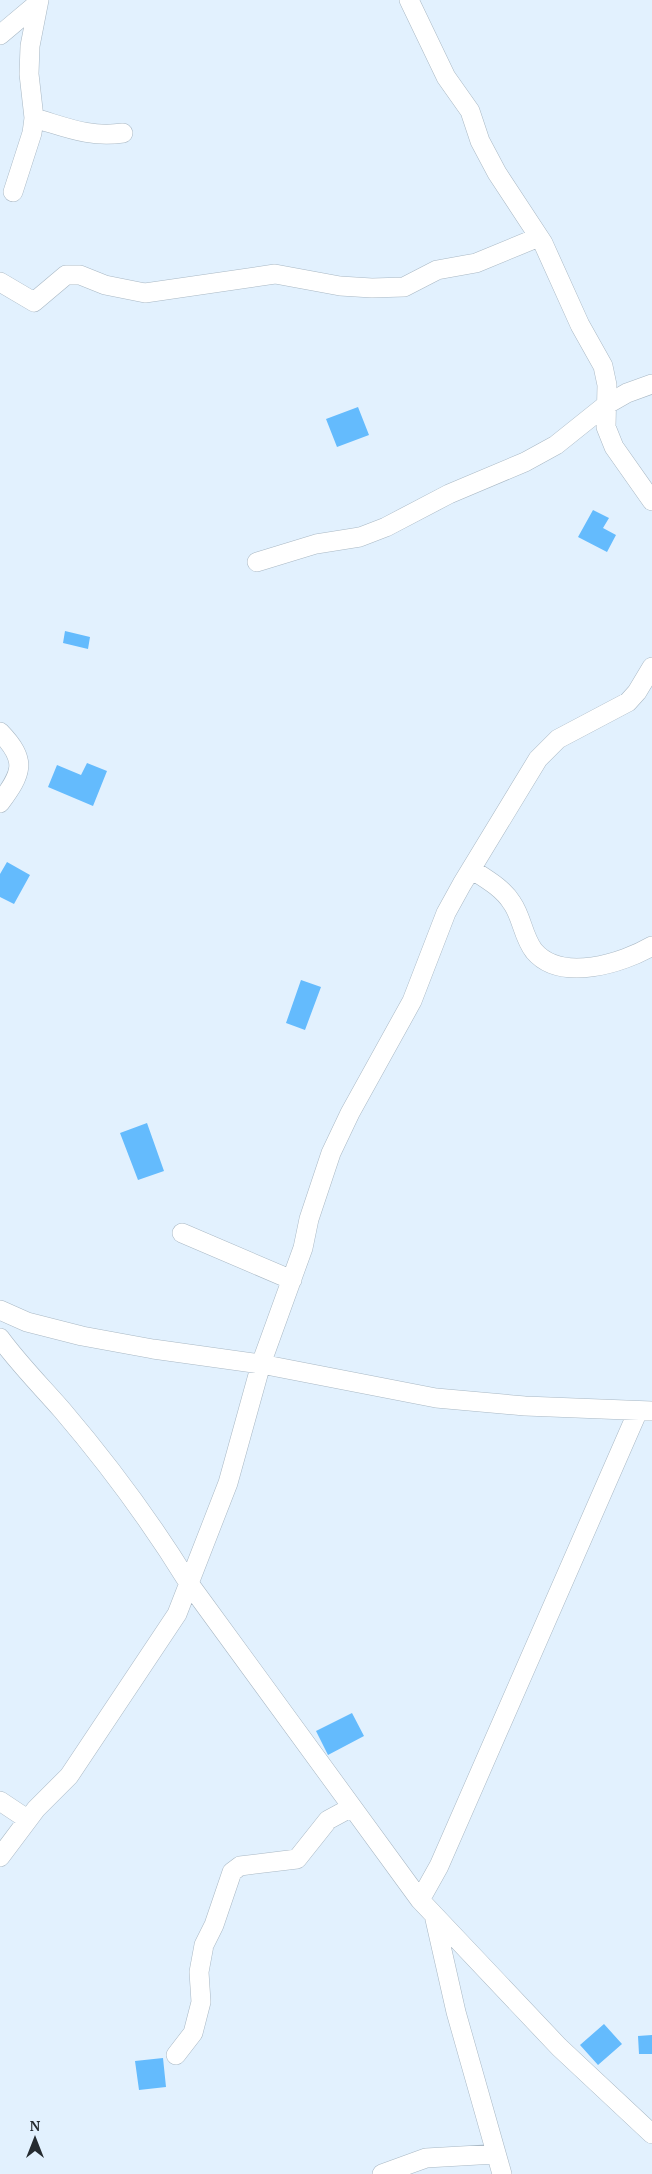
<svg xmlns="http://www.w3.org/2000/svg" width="652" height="2174" viewBox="0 0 652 2174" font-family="'PT Serif',serif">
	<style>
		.building { fill: #64bbfd }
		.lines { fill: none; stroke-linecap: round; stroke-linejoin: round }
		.minor-casing { stroke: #a9b8c4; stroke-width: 20 }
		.minor { stroke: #fff; stroke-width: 19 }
	</style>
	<rect width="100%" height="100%" fill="#e2f1fe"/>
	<path class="building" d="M358,407L369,435L337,447L326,419Z
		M593,510L609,518L603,528L616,535L607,552L578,537Z
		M65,631L90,637L88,649L63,643Z
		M87,763L107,771L93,806L48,787L57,765L81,775Z
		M7,862L30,875L14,904L0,897V874Z
		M301,980L321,987L305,1030L286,1023Z
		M147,1123L164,1171L138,1180L120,1133Z
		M352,1713L364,1736L328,1755L316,1731Z
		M604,2024L622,2044L598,2065L580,2045Z
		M652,2035V2054H639L638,2036Z
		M163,2058L166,2087L139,2090L135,2061Z"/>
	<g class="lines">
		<g class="minor-casing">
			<path id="minor" d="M409,0L446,77L470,111L480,141L497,173L543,243L580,325L603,366L607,385L606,427L614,447L652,501
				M0,35L38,3
				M34,118C66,127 89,138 123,133
				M13,192L32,133L34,118L29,74L30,46L39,0
				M0,282L34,302L66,275H80L105,285L145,293L275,274L340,286L372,288L404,287L437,270L476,263L539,237
				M257,562L316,544L360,537L386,527L449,494L525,462L556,445L606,405L627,393L652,384
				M0,732C28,761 22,773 0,803
				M471,869C485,878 503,888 512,903C522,917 523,937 534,951C561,983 623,963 652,946
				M182,1233L292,1280
				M0,1310L27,1322L82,1336L153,1349L261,1364L436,1398L525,1406L652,1411
				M0,1338C19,1364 41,1386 62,1410C108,1464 151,1522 188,1582L420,1900L559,2047L652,2134
				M0,1801L27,1819
				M0,1857L36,1809L69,1776L177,1614L228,1483L261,1364L303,1248L309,1219L331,1153L350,1113L412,1001L446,913L462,884L538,759L558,739L628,702L637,692L652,667
				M420,1900L439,1866L638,1411
				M434,1915L456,2012L502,2174
				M176,2055L193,2033L201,2002L199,1972L204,1945L214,1925L232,1872L240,1866L297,1859L328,1820L352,1807
				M382,2174L426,2158L496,2154"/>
		</g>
		<use href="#minor" class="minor"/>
	</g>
	<g transform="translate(35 2139)" stroke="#e2f1fe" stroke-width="4" paint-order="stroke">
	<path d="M0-4L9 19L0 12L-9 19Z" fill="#252b30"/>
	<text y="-8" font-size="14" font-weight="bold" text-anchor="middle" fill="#252b30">N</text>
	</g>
</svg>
